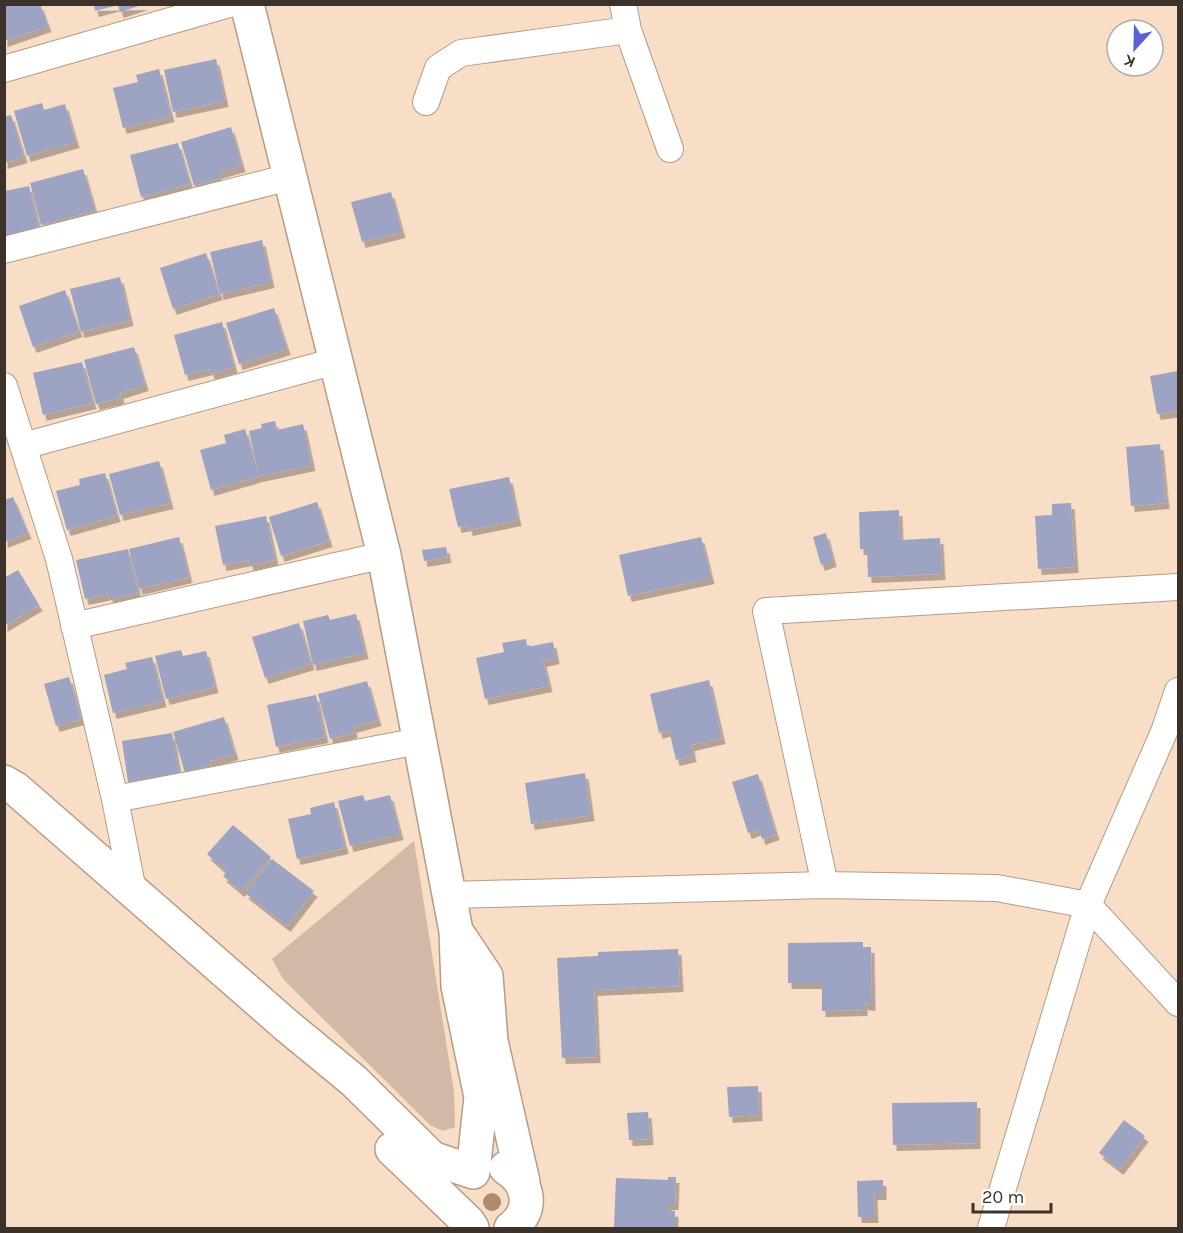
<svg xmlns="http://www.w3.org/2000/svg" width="1183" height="1233" viewBox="0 0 1183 1233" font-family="Karla,sans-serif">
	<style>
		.green { fill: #d1b9a5 }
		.building { fill: #9da3c3; filter: url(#shadow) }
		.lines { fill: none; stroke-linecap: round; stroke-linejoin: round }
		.minor-casing { stroke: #b69c87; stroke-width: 28 }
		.tertiary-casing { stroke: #b69c87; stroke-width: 36 }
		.minor { stroke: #fff; stroke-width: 26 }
		.tertiary { stroke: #fff; stroke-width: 33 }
		.tree { fill: #ae8b6d }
	</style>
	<defs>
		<filter id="shadow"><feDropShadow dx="3.5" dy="6" stdDeviation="0" flood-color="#0004"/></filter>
	</defs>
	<rect width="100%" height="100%" fill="#f8ddc7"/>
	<path class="green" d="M414,841L454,1092L455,1127L443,1131L430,1125L283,979L272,959Z"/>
	<path class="building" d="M4,4H40L48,26L4,41Z
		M145,4L120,12L118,5L95,11L94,5Z
		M216,59L225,101L173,112L164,70Z
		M159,69L171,116L123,128L113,88L138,82L136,75Z
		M42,103L44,110L65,104L76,142L27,156L14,111Z
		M11,115L24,157L4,163V117Z
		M231,127L242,166L218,173L220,178L194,186L181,142Z
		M178,143L190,184L141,197L130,155Z
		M83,169L95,211L41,225L30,183Z
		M29,186L39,228L5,236V191Z
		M391,192L402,232L362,242L351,202Z
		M262,240L271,282L220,294L210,252Z
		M206,253L219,294L173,309L160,268Z
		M120,277L130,320L81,332L70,289Z
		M65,290L79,331L33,347L19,306Z
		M274,308L287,349L239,364L226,323Z
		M222,322L234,367L211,374L210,369L185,375L174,335Z
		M134,347L145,385L120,393L121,398L96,404L84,360Z
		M82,362L93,403L43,415L33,373Z
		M1178,371V411L1157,414L1150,376Z
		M275,421L277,430L303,424L312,465L259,476L211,490L200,450L226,443L224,435L245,429L258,473L249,431L262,428L261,424Z
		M1160,444L1166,503L1131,506L1126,447Z
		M159,461L170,503L120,515L109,474Z
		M105,473L117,516L67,530L56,491L80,485L79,479Z
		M509,477L518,520L469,530L468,525L458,527L449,489Z
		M13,497L28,533L4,542V500Z
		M317,502L329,541L281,556L269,517Z
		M1071,503L1075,567L1038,569L1035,516L1052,515V504Z
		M899,510L900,540L940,538L942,574L868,577L867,549H860L859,512Z
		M266,516L275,560L250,565L249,560L223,565L215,526Z
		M826,533L833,561L821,565L813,537Z
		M179,537L189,577L139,589L129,549Z
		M701,537L711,578L628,596L619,555Z
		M446,547L448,557L424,561L422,550Z
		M128,549L138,593L110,599L109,594L85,599L76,560Z
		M18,570L39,605L4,626V578Z
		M356,614L365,653L313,665L303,621L328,615L330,620Z
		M299,623L311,664L265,678L252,637Z
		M526,639L527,647L553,642L556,658L543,661L549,686L485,699L476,658L504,652L502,643Z
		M181,650L183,656L206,651L215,687L166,699L155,656Z
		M152,657L163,701L113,713L104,675L127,669L125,663Z
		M69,677L81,719L56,726L44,684Z
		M709,680L722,738L691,745L693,756L676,760L669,730L659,733L650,694Z
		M367,681L378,720L353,727L354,732L330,739L318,694Z
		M316,695L325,737L276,747L267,705Z
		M224,717L235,754L210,761L211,765L185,773L173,732Z
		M172,733L179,774L128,782L122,741Z
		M585,773L591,815L531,824L525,783Z
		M758,774L776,834L762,839L759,829L748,833L732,782Z
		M363,795L365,801L390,795L400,834L350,846L338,801Z
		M334,802L345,848L297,859L288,819L311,814L310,808Z
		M233,825L271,857L241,891L223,876L227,872L207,854Z
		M272,859L314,891L287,926L245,893Z
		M863,942V947H871L872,1005L864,1004V1010L822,1011V983H788V943Z
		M678,949L680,986L594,990L597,1057L562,1058L557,958L598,956V952Z
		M758,1086L759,1115L729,1117L727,1087Z
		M977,1102V1143L893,1145L892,1103Z
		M648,1112L650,1139L629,1140L627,1113Z
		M1124,1120L1145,1136L1120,1169L1099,1153Z
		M668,1177H676L675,1204H668V1210L675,1211V1228H614L616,1178L668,1180Z
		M883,1180V1194H874L875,1217H858L857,1181Z"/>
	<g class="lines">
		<g class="minor-casing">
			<path id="minor" d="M623,4L628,30L670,149
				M4,69L229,4
				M426,102L438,68L461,53L628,30
				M4,250L290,177
				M4,386L59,559L115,799L133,891
				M23,446L336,361
				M74,626L384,555
				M115,799L419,741
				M825,885L766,611L1178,587
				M449,895L825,885L997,888L1088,905L1178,1003
				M991,1228L1088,905L1164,732L1178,691"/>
		</g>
		<g class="tertiary-casing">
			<path id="tertiary" d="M4,782L16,789L286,1025L354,1081L432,1158L473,1172L481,1097L458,986L456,931L384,555L247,4
				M456,931L486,976L491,1041L523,1182
				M392,1149L468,1222L472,1228
				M506,1168C530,1183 534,1211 511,1228"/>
		</g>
		<use href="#minor" class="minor"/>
		<use href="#tertiary" class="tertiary"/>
	</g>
	<circle class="tree" cx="492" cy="1202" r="9"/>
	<rect width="1183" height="1233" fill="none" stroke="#3d322a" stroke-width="12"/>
	<g transform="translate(1135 48) rotate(202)"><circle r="28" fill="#ffffff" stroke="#b1adaa" stroke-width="1.5"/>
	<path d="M0-4.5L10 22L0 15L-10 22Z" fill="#5b60d8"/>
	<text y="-9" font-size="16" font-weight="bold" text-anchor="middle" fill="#3d322a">K</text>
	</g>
	<path d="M973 1203v9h78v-9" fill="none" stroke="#3d322a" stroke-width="3"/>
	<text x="982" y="1203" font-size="18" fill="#3d322a" stroke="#ffffff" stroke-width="4.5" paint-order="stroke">20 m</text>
</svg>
